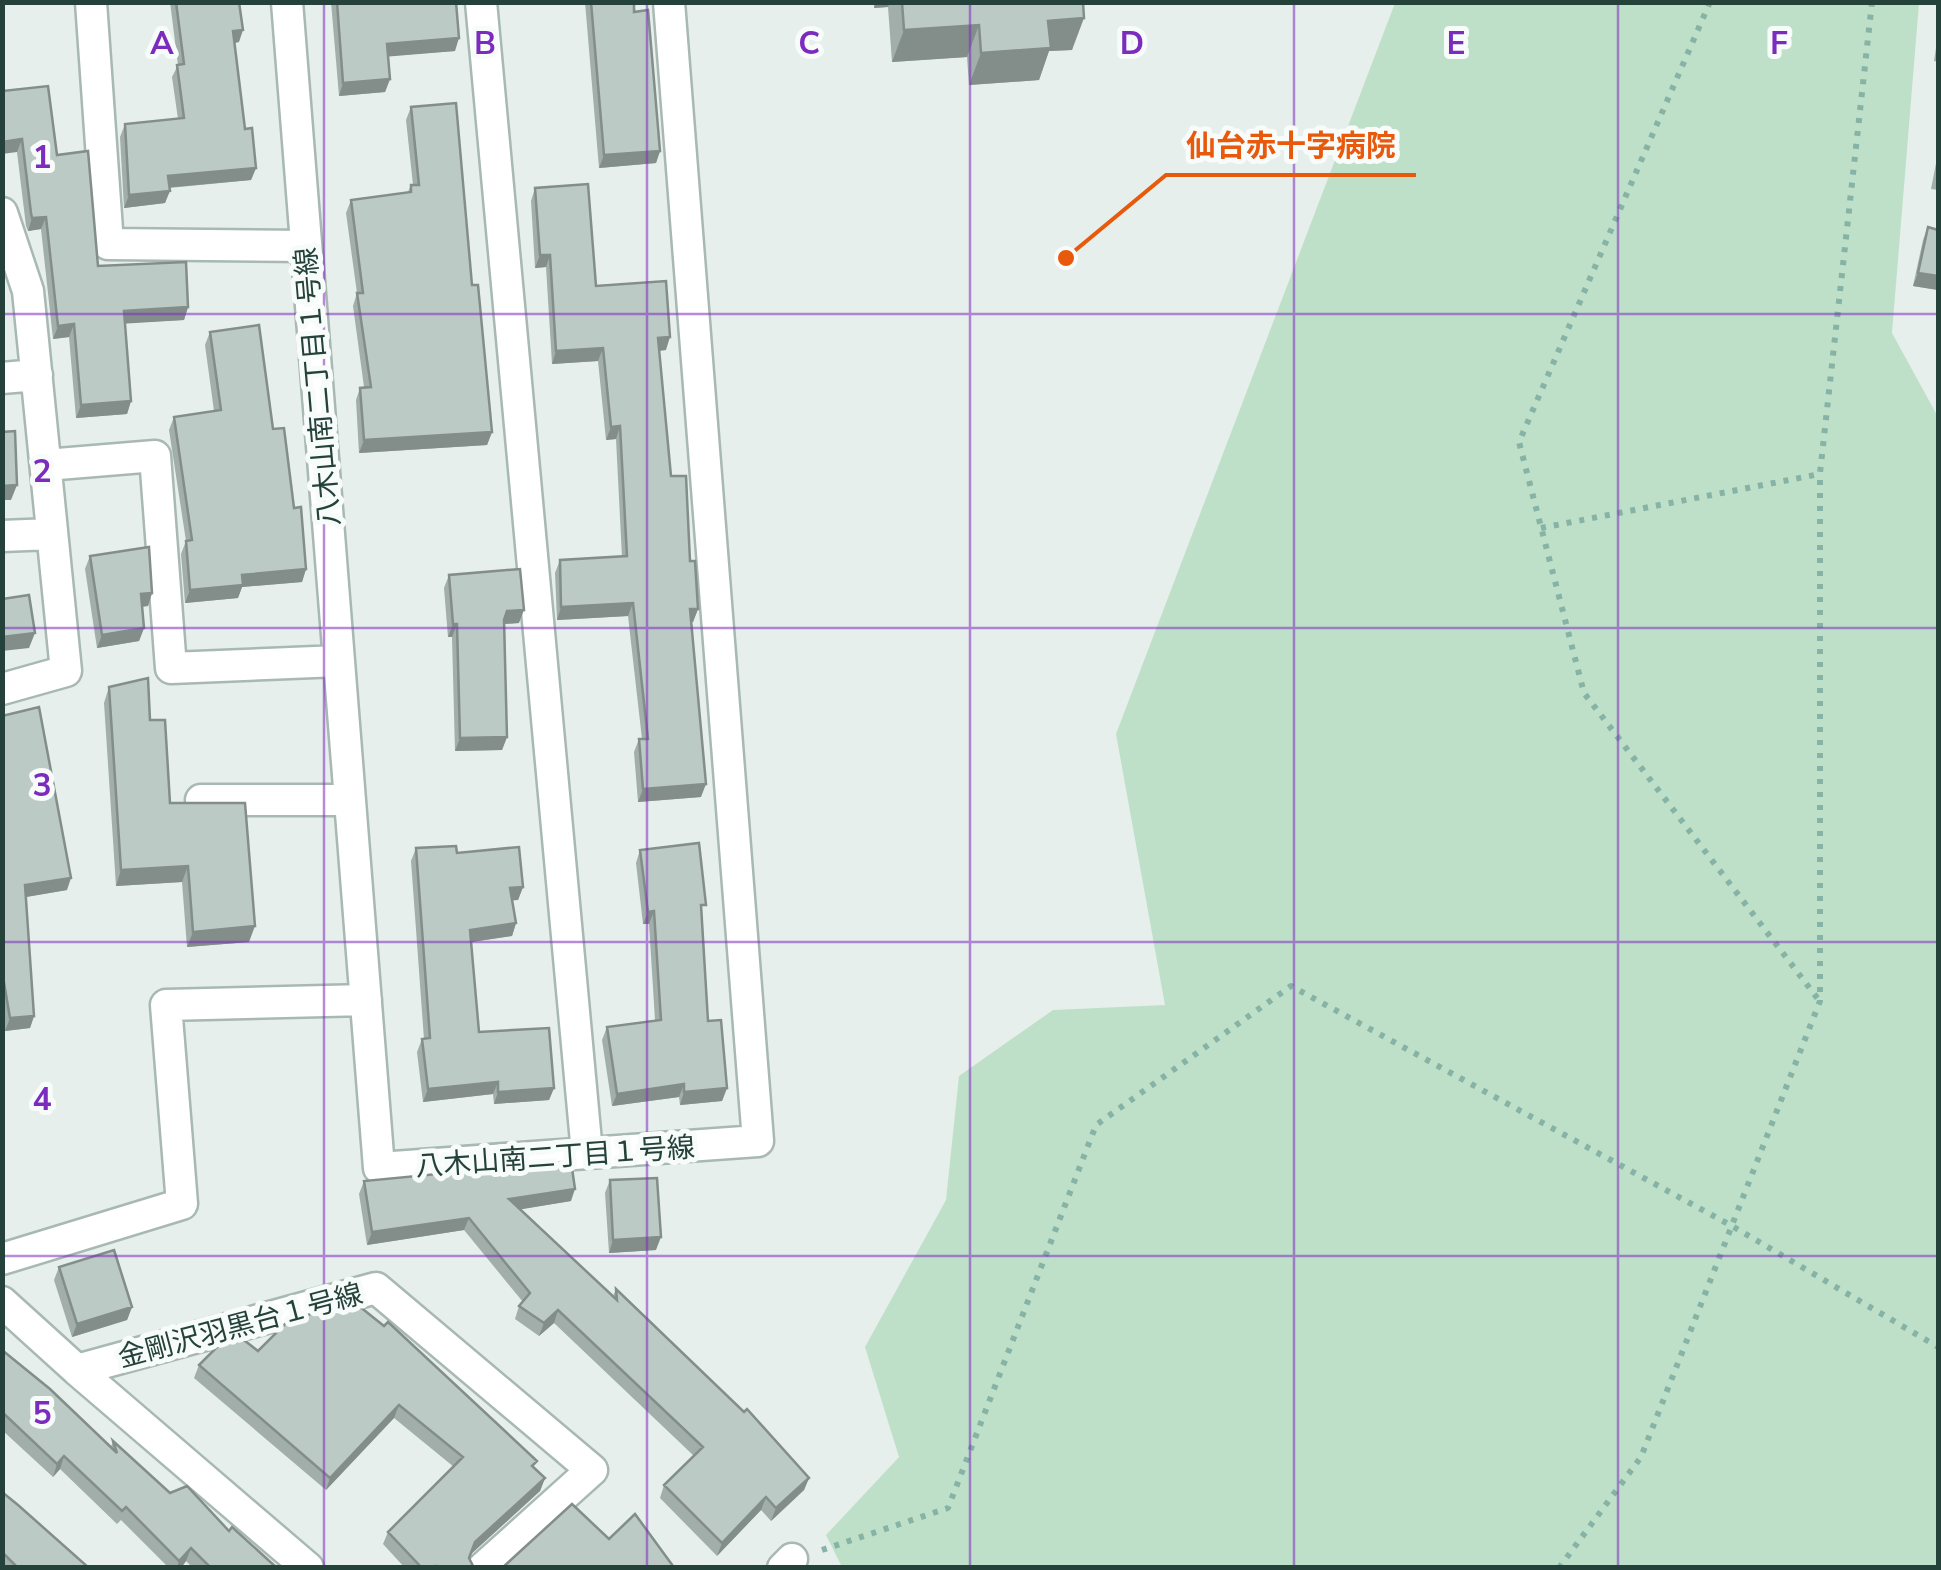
<svg xmlns="http://www.w3.org/2000/svg" width="1941" height="1570" viewBox="0 0 1941 1570" font-family="'Nunito Sans','Noto Sans JP',sans-serif">
	<style>
		.green { fill: #bfe0c8 }
		.lines { fill: none; stroke-linecap: round; stroke-linejoin: round }
		.street-casing { stroke: #a8b8b2; stroke-width: 35 }
		.path { stroke: #86b3a5; stroke-width: 6; stroke-dasharray: 5 8; stroke-linecap: butt }
		.street { stroke: #fff; stroke-width: 30 }
		.wall { fill: #a1aea9 }
		.shaded-wall { fill: #838d89 }
		.building { fill: #bbcac4; stroke: #838d89; stroke-width: 2.5 }
		.grid { fill: none; stroke: #7b2cbf; stroke-width: 2.5; stroke-opacity: 0.55 }
		.labels { text-anchor: middle; stroke-width: 10; stroke-linejoin: round; paint-order: stroke }
		.street-label { font-size: 28px; fill: #24423a; stroke: #f7fbf9 }
		.grid-label { font-size: 32px; text-anchor: middle; font-weight: bold; fill: #7b2cbf; stroke: #f7fbf9; stroke-width: 10; stroke-linejoin: round; paint-order: stroke }
		.leader { fill: none; stroke: #e8590c; stroke-width: 4 }
		.callout-dot { fill: #e8590c; stroke: #f7fbf9; stroke-width: 4 }
		.callout-label { font-size: 30px; text-anchor: middle; font-weight: bold; fill: #e8590c; stroke: #f7fbf9; stroke-width: 10; stroke-linejoin: round; paint-order: stroke }
	</style>
	<rect width="100%" height="100%" fill="#e6efeb"/>
	<path class="green" d="M1395,3H1919L1892,333L1938,417V1567H842L826,1535L899,1457L865,1347L946,1200L959,1076L1053,1010L1165,1005L1116,734Z"/>
	<g class="lines">
		<g class="street-casing">
			<path id="street" d="M91,2L108,244L306,246
				M287,2L379,1168L758,1141L669,2
				M481,2L587,1153
				M2,213L28,291L66,671L2,689
				M2,378L37,375
				M46,465L155,456L171,668L339,661
				M2,536L52,534
				M201,800H350
				M2,1259L182,1204L166,1005L366,1000
				M2,1302L77,1370L376,1288L592,1470L483,1568
				M77,1370L308,1568
				M783,1568L792,1559"/>
		</g>
		<path class="path" d="M1710,2L1519,442L1584,693L1818,999
			M1541,528L1820,474
			M822,1550L948,1508L1096,1125L1291,986L1732,1226L1938,1347
			M1559,1568L1641,1457L1820,1001V473L1872,2"/>
		<use href="#street" class="street"/>
	</g>
	<path class="wall" d="M170,2H239V42L234,43L245,129L256,168L251,180L169,188L165,203L124,208L120,137L125,124L178,119L172,77L178,65Z
		M331,2H456L455,51L388,56L390,79L385,92L339,96Z
		M585,2H634L660,151L656,163L599,168Z
		M874,2H1083L1072,50L1049,51L1039,80L969,85L967,57L892,62L888,7L874,8Z
		M1938,35V62L1934,61Z
		M2,91L57,155L98,266L188,307L184,320L125,323L131,401L127,414L76,418L69,337L53,339L41,229L28,231L26,226L17,152Z
		M411,107L472,285L492,432L487,445L359,453L356,400L360,388L364,387L353,306L357,293L346,213L351,200L408,192L411,185H413L406,120Z
		M1938,153V190L1931,189Z
		M535,188L596,286L666,350L659,351L671,476L690,561L698,609L693,622H691L701,797L638,802L634,752L639,739H642L628,616L557,620L555,573L560,560L622,557L616,439L606,440L598,361L552,364L546,267L535,268L531,201Z
		M1928,227L1938,230V290L1913,286L1923,240Z
		M210,332L273,429L294,508L306,569L302,582L242,587L238,598L185,603L181,554L186,541L169,430L174,417L214,411L205,345Z
		M90,556L152,593L148,606L142,607L144,628L139,641L97,648L85,569Z
		M449,575L519,623L505,624L507,737L502,750L455,751L452,637H448L444,588Z
		M109,687L150,720L170,803L249,942L187,947L182,882L116,886L104,703Z
		M2,716L67,890L26,897L34,1016L30,1028L5,1031L2,1012Z
		M416,848L457,853L523,887L518,900H512L516,923L512,936L471,942L479,1032L554,1088L549,1100L494,1104L493,1094L423,1102L417,1052L422,1039H424L411,861Z
		M640,850L702,918L708,1021L727,1088L722,1101L680,1105L679,1097L612,1106L602,1040L607,1027L655,1020L649,924H643L636,863Z
		M610,1180L656,1250L609,1253L605,1193Z
		M364,1181L571,1201L521,1209L613,1296L616,1289L809,1478L804,1490L771,1521L761,1510L717,1556L660,1498L664,1485L694,1456L554,1323L539,1336L515,1319L519,1306L523,1302L464,1230L367,1245L359,1194Z
		M59,1267L132,1307L127,1320L72,1337L54,1280Z
		M289,1320L535,1469L545,1478L540,1491L471,1554L469,1558L474,1568H405L383,1544L388,1532L454,1467L394,1418L326,1490L194,1378L199,1365L258,1351Z
		M2,1350L111,1447L113,1441L170,1493L229,1531L277,1568H193L186,1561L181,1568H169L121,1520L117,1524L60,1469L53,1477L2,1430Z
		M2,1492L89,1568H2Z"/>
	<path class="shaded-wall" d="M876,2H890L888,7L874,8Z
		M1084,18L1072,50L1049,51L1039,80L969,85L981,53L1048,21Z
		M979,25L967,57L892,62L904,30Z
		M243,30L239,42L228,44L233,31Z
		M459,38L455,51L383,57L387,44Z
		M390,79L385,92L339,96L343,83Z
		M22,139L17,152L2,154V142Z
		M660,151L656,163L599,168L604,155Z
		M256,168L251,180L163,188L168,176Z
		M170,191L165,203L124,208L129,195Z
		M46,217L41,229L28,231L32,218Z
		M540,255H550L546,267L535,268Z
		M1918,273L1938,276V290L1913,286Z
		M188,307L184,320L119,324L124,311Z
		M74,324L69,337L53,339L58,326Z
		M670,337L666,350L654,351L658,338Z
		M603,348L598,361L552,364L556,351Z
		M131,401L127,414L76,418L81,405Z
		M620,426L616,439L606,440L611,427Z
		M492,432L487,445L359,453L364,440Z
		M17,485L11,500H2V486Z
		M306,569L302,582L242,587L238,598L185,603L190,590L242,575Z
		M152,593L148,606L136,607L141,594Z
		M633,603L628,616L557,620L561,607Z
		M690,609H698L693,622H685Z
		M524,610L519,623L503,624L507,611Z
		M453,624H457L452,637H448Z
		M144,628L139,641L97,648L102,635Z
		M35,633L29,648L2,651V637Z
		M507,737L502,750L455,751L460,738Z
		M706,784L701,797L638,802L643,789Z
		M188,866L182,882L116,886L121,870Z
		M71,878L67,890L20,898L25,885Z
		M523,887L518,900L506,901L510,888Z
		M654,911L649,924H643L648,912Z
		M516,923L512,936L465,943L470,930Z
		M255,926L249,942L187,947L193,932Z
		M34,1016L30,1028L5,1031L10,1018Z
		M498,1082L493,1094L423,1102L428,1089Z
		M684,1084L679,1097L612,1106L617,1094Z
		M554,1088L549,1100L494,1104L498,1092Z
		M727,1088L722,1101L680,1105L684,1092Z
		M575,1189L571,1201L505,1212L509,1199Z
		M469,1218L464,1230L367,1245L372,1232Z
		M661,1237L656,1250L609,1253L613,1240Z
		M132,1307L127,1320L72,1337L77,1324Z
		M558,1310L554,1323L539,1336L544,1323Z
		M399,1405L394,1418L326,1490L330,1478Z
		M64,1456L60,1469L53,1477L57,1464Z
		M545,1478L540,1491L470,1555L475,1542Z
		M809,1478L804,1490L771,1521L776,1508Z
		M766,1497L761,1510L717,1556L722,1543Z
		M191,1548L186,1561L181,1568H177L179,1561Z"/>
	<path class="building" d="M176,2H239L243,30L233,31L245,129L252,128L256,168L168,176L170,191L129,195L125,124L184,118L177,65L184,64Z
		M337,2H456L459,38L387,44L390,79L343,83Z
		M591,2H634V12L648,10L660,151L604,155Z
		M902,2H1083L1084,18L1048,21L1051,48L981,53L979,25L904,30Z
		M48,86L57,155L88,151L98,266L186,262L188,307L124,311L131,401L81,405L74,324L58,326L46,217L32,218L31,213L22,139L2,142V91Z
		M456,103L472,285H478L492,432L364,440L360,388L371,387L357,293H363L351,200L411,192V185H419L411,107Z
		M588,184L596,286L666,281L670,337L658,338L671,476H686L690,561H695L698,609H690L706,784L643,789L639,739H648L633,603L561,607L560,560L627,556L620,426L611,427L603,348L556,351L550,255H540L535,188Z
		M1928,227L1938,230V276L1918,273Z
		M259,325L273,429L284,428L294,508L301,507L306,569L242,575L243,585L190,590L186,541L192,540L174,417L221,410L210,332Z
		M15,431L17,485L2,486V432Z
		M149,547L152,593L141,594L144,628L102,635L90,556Z
		M520,569L524,610L507,611L504,620L507,737L460,738L457,624H453L449,575Z
		M29,595L35,633L2,637V599Z
		M148,678L150,720H165L170,803H245L255,926L193,932L188,866L121,870L109,687Z
		M39,707L71,878L25,885L34,1016L10,1018L2,971V716Z
		M699,843L706,905H701L708,1021L721,1020L727,1088L684,1092V1084L617,1094L607,1027L661,1020L654,911L648,912L640,850Z
		M456,846L457,853L519,847L523,887L510,888L516,923L470,930L479,1032L549,1028L554,1088L498,1092V1082L428,1089L422,1039L430,1038L416,848Z
		M571,1161L575,1189L509,1199L617,1300L616,1289L744,1412L747,1409L809,1478L776,1508L766,1497L722,1543L664,1485L703,1447L558,1310L544,1323L519,1306L530,1293L469,1218L372,1232L364,1181Z
		M657,1178L661,1237L613,1240L610,1180Z
		M114,1250L132,1307L77,1324L59,1267Z
		M354,1302L384,1326L388,1322L537,1461L532,1466L545,1478L475,1542L469,1558L474,1568L435,1566L422,1568L388,1532L463,1457L399,1405L330,1478L199,1365L227,1337L236,1334L258,1351L289,1320Z
		M2,1350L50,1389L117,1453L113,1441L170,1493L187,1486L229,1531L232,1527L277,1568H211L191,1548L179,1561L126,1507L122,1511L64,1456L57,1464L2,1412Z
		M2,1492L18,1505L89,1568H18L2,1552Z
		M572,1504L609,1539L635,1514L673,1566L502,1568Z"/>
	<path class="grid" d="M324,2V1568M647,2V1568M970,2V1568M1294,2V1568M1618,2V1568M2,314H1938M2,628H1938M2,942H1938M2,1256H1938"/>
	<g class="labels">
		<g class="street-label">
			<text transform="translate(317 387) rotate(-95)" y="10">八木山南二丁目１号線</text>
			<text transform="translate(555 1156) rotate(-4)" y="10">八木山南二丁目１号線</text>
			<text transform="translate(240 1325) rotate(-15)" y="10">金剛沢羽黒台１号線</text>
		</g>
	</g>
	<g class="grid-label">
		<text x="162" y="54">A</text>
		<text x="485" y="54">B</text>
		<text x="809" y="54">C</text>
		<text x="1132" y="54">D</text>
		<text x="1456" y="54">E</text>
		<text x="1779" y="54">F</text>
		<text x="42" y="168">1</text>
		<text x="42" y="482">2</text>
		<text x="42" y="796">3</text>
		<text x="42" y="1110">4</text>
		<text x="42" y="1424">5</text>
	</g>
	<path class="leader" d="M1066 258L1166 175H1416"/>
	<circle class="callout-dot" cx="1066" cy="258" r="10"/>
	<g class="callout-label">
		<text x="1291" y="156">仙台赤十字病院</text>
	</g>
	<rect width="1941" height="1570" fill="none" stroke="#24423a" stroke-width="10"/>
</svg>
